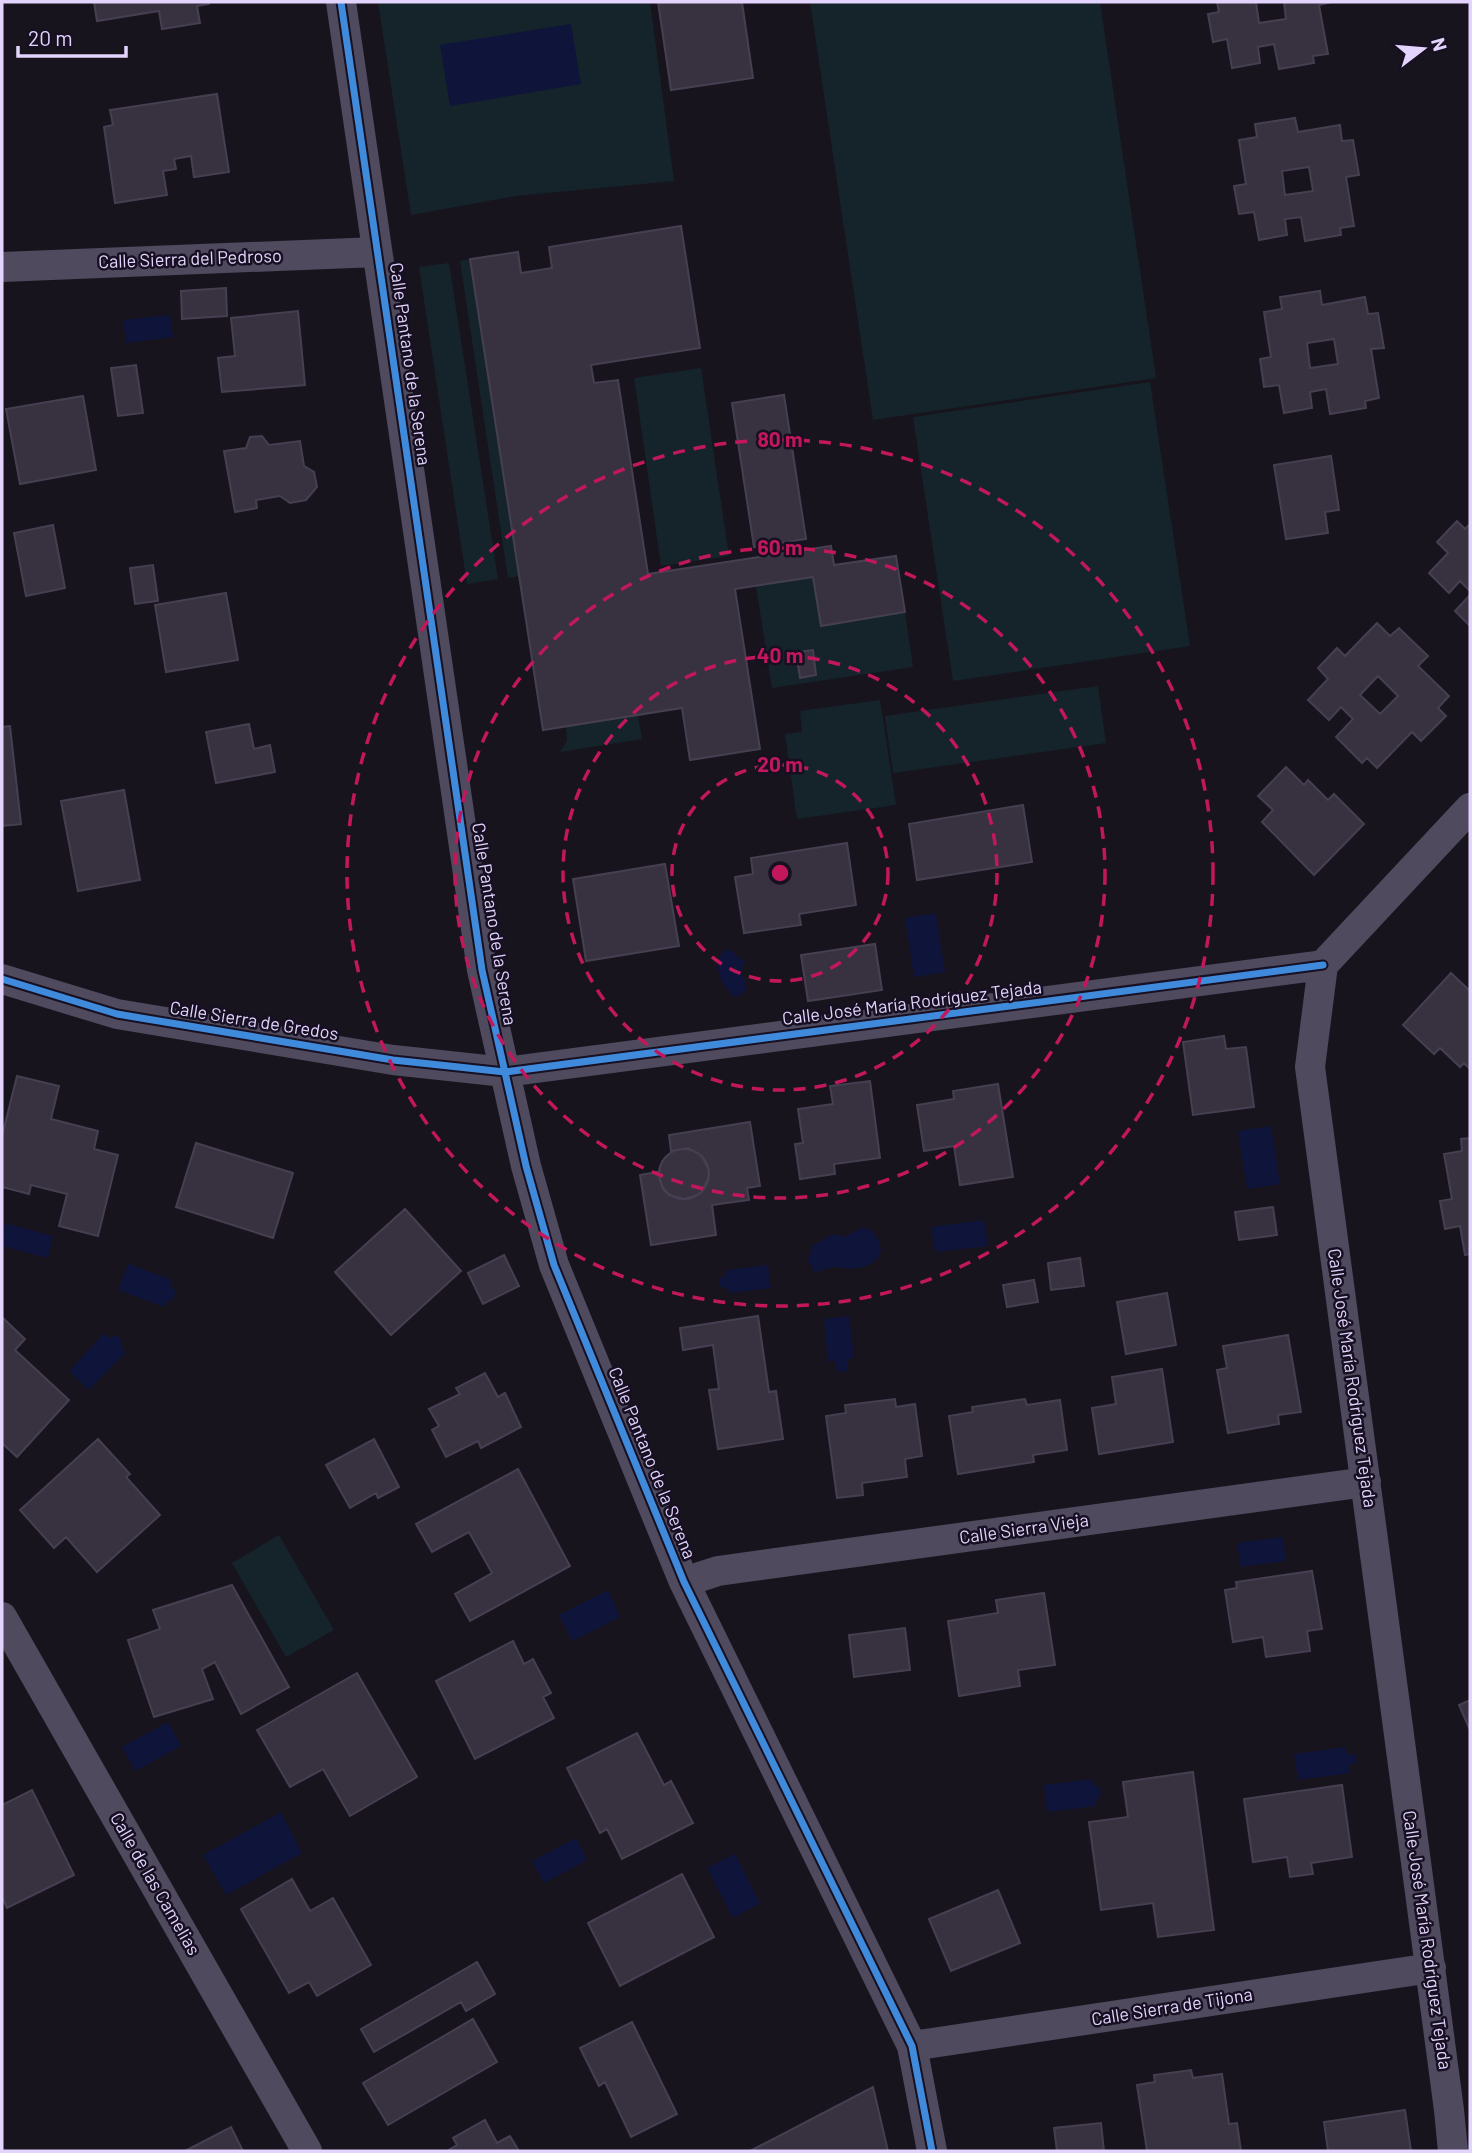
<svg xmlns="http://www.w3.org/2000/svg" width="1472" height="2153" viewBox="0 0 1472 2153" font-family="Barlow,sans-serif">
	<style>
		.green { fill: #14242a }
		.water { fill: #0f143a }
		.building { fill: #383240; stroke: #463f51; stroke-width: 2; fill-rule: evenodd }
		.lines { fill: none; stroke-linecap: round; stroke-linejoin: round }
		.street { stroke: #4f4a5e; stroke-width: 30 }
		.cycleway-casing { stroke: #171022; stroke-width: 11 }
		.cycleway { stroke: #408adc; stroke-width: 7 }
		.ring { fill: none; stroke: #c2185b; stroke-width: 3.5; stroke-dasharray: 12 9 }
		.labels { text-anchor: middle; stroke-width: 5; stroke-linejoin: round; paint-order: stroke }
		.street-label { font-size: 18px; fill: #e2d4fc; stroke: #171022 }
		.centre { fill: #c2185b; stroke: #171022; stroke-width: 3.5 }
		.ring-label { font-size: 21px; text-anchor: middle; font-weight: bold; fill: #c2185b; stroke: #171022; stroke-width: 5; stroke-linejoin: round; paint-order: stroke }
	</style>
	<rect width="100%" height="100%" fill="#18141e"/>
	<path class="green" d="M378,2H650L674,181L515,196L411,215Z
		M810,2H1100L1156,378L873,420Z
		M470,259L519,576L508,578L460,261Z
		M449,263L498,579L467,584L419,267Z
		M701,368L729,556L661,566L634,378Z
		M1150,382L1190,646L953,681L913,417Z
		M813,577L821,626L905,612L913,667L772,688L756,586Z
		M1098,686L1106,743L893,773L885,716Z
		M880,700L896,805L797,819L785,734L802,732L800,711Z
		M638,716L642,739L560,752L567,741L566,727Z
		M279,1535L334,1630L286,1657L232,1563Z"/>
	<path class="water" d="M571,24L581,84L450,106L440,45Z
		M170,315L173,337L126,343L123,320Z
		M936,913L945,972L914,977L905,918Z
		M725,950H731L741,960L746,959L741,971L747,988L740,996L734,997C721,985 710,963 725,950Z
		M1271,1126L1280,1184L1247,1189L1238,1131Z
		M984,1220L988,1246L935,1252L931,1227Z
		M5,1223L53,1236L48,1258L2,1246Z
		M862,1228L870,1229C888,1246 883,1264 858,1268C850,1270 844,1267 836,1267C829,1267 822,1271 814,1272L808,1259L812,1246L832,1234L844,1237Z
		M128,1264L172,1280L170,1285L176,1292L173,1299L166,1302L164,1307L118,1290Z
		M768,1265L771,1288L729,1293L728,1289L721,1287L719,1283L720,1278L726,1275L725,1270Z
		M849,1316L854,1358L847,1360L848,1371L837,1372L835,1361H828L824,1319Z
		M104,1333L109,1338L117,1335L122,1341V1349L126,1352L89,1390L69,1371Z
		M1283,1537L1286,1561L1241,1567L1237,1543Z
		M608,1590L620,1617L572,1641L559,1615Z
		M168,1722L181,1746L135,1771L122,1747Z
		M1345,1747L1347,1755L1356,1754L1357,1763L1349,1764L1350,1773L1298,1780L1294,1754Z
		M1092,1779L1094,1785L1100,1788L1101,1795L1096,1801V1806L1047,1812L1044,1785Z
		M281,1812L302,1853L226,1895L203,1855Z
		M576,1838L587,1860L544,1883L532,1861Z
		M735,1854L760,1904L733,1918L707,1868Z"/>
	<path class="building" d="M94,2H209V4L197,6L200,23L162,29L159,11L97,21Z
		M658,2H742L753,78L671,90Z
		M1217,2H1256L1259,23L1286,19L1284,2H1332L1319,5L1328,54L1313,56L1314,63L1279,69L1274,44L1258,47L1260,63L1232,68L1227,39L1213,42L1208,14L1219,12Z
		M217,94L229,172L194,177L191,156L174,159L176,169L163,171L167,195L115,203L104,127L113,125L110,110Z
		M1295,118L1298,132L1340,125L1342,141L1353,140L1359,175L1346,177L1354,226L1340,228L1341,235L1305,241L1301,217L1285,219L1287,235L1259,240L1254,212L1239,214L1234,186L1246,184L1239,140L1257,137L1255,124ZM1309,167L1313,191L1285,195L1282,171Z
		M681,226L700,348L591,365L594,383L618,380L648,574L831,546L834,565L896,556L905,612L821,626L813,577L735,589L760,749L690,760L682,708L543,730L470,259L518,252L521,273L552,268L549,247Z
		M226,288L227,316L182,319L181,291Z
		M1320,291L1322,305L1365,297L1368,314L1378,313L1384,348L1371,349L1379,398L1365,401L1366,408L1330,414L1326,389L1310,392L1312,408L1284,413L1279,385L1264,387L1260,359L1271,357L1264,312L1282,309L1280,297ZM1334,339L1338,364L1310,368L1307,343Z
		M298,311L305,385L222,392L218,358L235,356L231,318Z
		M136,365L143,413L118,416L111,368Z
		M784,395L806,539L754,547L732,403Z
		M83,396L96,470L20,484L6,409Z
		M262,436L269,445L300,441L304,466L314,472L317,487L306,500L290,503L280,496L256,500L257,508L235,512L224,451L246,448L250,437Z
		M1331,456L1339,510L1325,512L1328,533L1286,539L1274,465Z
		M1457,521L1465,529L1470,524V591L1460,581L1449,593L1429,573L1448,553L1437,542Z
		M53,525L65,588L26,596L14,533Z
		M153,565L158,601L135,604L130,568Z
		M226,593L238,660L166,672L155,605Z
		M1470,595V626L1455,611Z
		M1377,623L1390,636L1399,628L1428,656L1418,666L1449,696L1438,708L1446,716L1421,741L1412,732L1377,768L1367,758L1362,763L1336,737L1353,719L1341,707L1329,720L1308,700L1328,679L1318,668L1337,648L1345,656ZM1378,676L1398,696L1380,714L1360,695Z
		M813,650L816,675L800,678L796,652Z
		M249,724L254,749L270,745L275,772L216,783L206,732Z
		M10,726L21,824L2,826V727Z
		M1286,767L1304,785L1308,780L1328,800L1334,794L1364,824L1314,875L1262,822L1273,810L1258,796Z
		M124,790L140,880L78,891L61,801Z
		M1023,805L1032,862L917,880L909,824Z
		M847,843L856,905L799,914L801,925L744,933L735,877L753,874L751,858Z
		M665,864L679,946L586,961L573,879Z
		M875,944L882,990L808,1001L801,955Z
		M1451,973L1470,991V1069L1464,1063L1460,1067L1440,1048L1434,1054L1403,1025Z
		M1224,1036L1226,1049L1246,1047L1254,1107L1193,1115L1183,1042Z
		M17,1076L59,1086L51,1119L98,1131L94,1149L118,1155L98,1236L59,1226L67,1194L31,1185L29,1194L2,1187V1136Z
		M870,1081L880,1158L834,1164L835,1174L800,1179L795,1144L803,1143L798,1109L833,1104L830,1086Z
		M998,1084L1013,1177L960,1185L954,1146L924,1151L917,1105L954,1099L953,1091Z
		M750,1122L760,1186L747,1188L749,1200L712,1205L716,1235L651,1245L640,1175L658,1172L663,1189L669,1195L685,1199L700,1194L708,1179L709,1171L702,1156L688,1148L671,1151L669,1135Z
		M1470,1138V1254L1465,1255L1460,1226L1445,1229L1440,1201L1452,1199L1444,1154L1462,1151L1461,1139Z
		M196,1143L293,1173L273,1238L176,1207Z
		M659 1174a25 25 0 1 1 50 0a25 25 0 1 1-50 0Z
		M1273,1207L1277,1235L1239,1240L1235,1212Z
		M405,1209L461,1271L391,1335L335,1272Z
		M504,1255L519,1286L483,1304L468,1273Z
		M1080,1258L1084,1286L1051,1290L1048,1263Z
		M1034,1280L1038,1302L1007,1307L1003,1285Z
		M1167,1293L1176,1345L1126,1354L1117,1302Z
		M758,1316L769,1392L776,1391L783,1439L718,1449L709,1390L719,1389L713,1345L683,1350L680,1328Z
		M2,1317L25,1339L15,1350L69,1400L17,1457L2,1443Z
		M1288,1335L1301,1412L1278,1415L1279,1424L1228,1433L1217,1370L1227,1368L1223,1346Z
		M1162,1369L1173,1442L1099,1454L1092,1408L1116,1404L1112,1377Z
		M485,1373L498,1397L505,1393L521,1427L481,1448L478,1441L446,1457L432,1430L439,1426L429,1409L460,1394L456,1388Z
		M895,1399L896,1407L915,1404L922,1456L905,1459L907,1477L862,1483L863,1495L837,1498L826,1416L846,1413L845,1405Z
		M1025,1399L1027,1405L1060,1400L1067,1450L1033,1455L1034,1462L958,1474L949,1416L973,1412L972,1407Z
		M98,1439L130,1474L126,1477L160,1515L97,1572L66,1537L54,1548L20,1510Z
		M374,1439L399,1487L378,1498L376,1493L350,1508L326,1465Z
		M518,1469L570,1566L470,1621L455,1594L492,1573L469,1532L432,1552L416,1524Z
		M1312,1571L1322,1629L1307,1631L1310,1651L1266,1657L1263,1637L1233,1642L1225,1590L1237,1588L1236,1582Z
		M232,1585L289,1687L241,1714L215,1662L202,1669L213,1699L154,1717L128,1640L160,1629L153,1610Z
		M1044,1593L1055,1665L1018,1670L1020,1686L959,1696L948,1621L998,1613L996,1600Z
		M905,1628L910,1670L854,1677L849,1635Z
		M513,1641L524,1664L533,1659L551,1693L543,1697L554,1718L475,1759L436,1681Z
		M357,1673L417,1777L350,1816L323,1769L290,1787L257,1730Z
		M1470,1700V1730L1459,1705Z
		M637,1733L664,1785L671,1781L693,1823L622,1859L607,1829L600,1833L567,1768Z
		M1193,1772L1214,1930L1158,1937L1153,1903L1101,1910L1089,1822L1128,1817L1123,1782Z
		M1342,1785L1352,1857L1311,1863L1313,1874L1290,1877L1287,1857L1253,1862L1244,1799Z
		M32,1790L74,1875L7,1908L2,1897V1805Z
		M682,1874L714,1937L620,1986L588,1923Z
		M292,1879L310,1911L333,1898L371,1965L317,1996L309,1982L289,1993L241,1909Z
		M998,1890L1020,1943L951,1971L929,1919Z
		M477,1962L495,1994L466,2011L461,2002L374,2052L361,2029Z
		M473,2019L497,2062L388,2125L363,2083Z
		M632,2022L677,2114L631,2137L605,2082L599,2086L580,2048Z
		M1191,2070L1193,2078L1222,2074L1229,2124L1237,2123L1241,2151H1147L1137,2085L1155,2082L1154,2075Z
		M873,2087L888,2151H750Z
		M1405,2110L1411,2151H1328L1324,2122Z
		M485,2120L497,2143L510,2136L519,2151H447L457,2145L453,2138Z
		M1101,2123L1104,2151H1057L1054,2128Z
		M231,2127L243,2151H185Z"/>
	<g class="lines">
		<path class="street" d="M341,2L482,970L526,1166L554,1265L684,1582L912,2046L932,2151
			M2,267L377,252
			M1323,965L1310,1067L1449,2110L1453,2151
			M1323,965L1470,808
			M2,979L117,1014L393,1060L505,1072L1323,965
			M684,1582L718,1571L1366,1482
			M2,1617L307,2151
			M912,2046L1431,1968"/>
		<g class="cycleway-casing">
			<path id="cycleway" d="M341,2L482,970L526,1166L554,1265L684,1582L912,2046L932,2151
				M2,979L117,1014L393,1060L505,1072L1323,965"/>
		</g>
		<use href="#cycleway" class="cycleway"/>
	</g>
	<g class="ring">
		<circle cx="780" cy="873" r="108"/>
		<circle cx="780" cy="873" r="217"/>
		<circle cx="780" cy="873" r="325"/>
		<circle cx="780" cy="873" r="433"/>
	</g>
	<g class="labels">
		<g class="street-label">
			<text transform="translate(190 259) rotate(-2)" y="6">Calle Sierra del Pedroso</text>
			<text transform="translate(410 364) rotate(82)" y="6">Calle Pantano de la Serena</text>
			<text transform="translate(494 924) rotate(81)" y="6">Calle Pantano de la Serena</text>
			<text transform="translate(912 1003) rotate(-7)" y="6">Calle José María Rodríguez Tejada</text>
			<text transform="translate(254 1021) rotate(9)" y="6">Calle Sierra de Gredos</text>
			<text transform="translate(1352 1378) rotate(82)" y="6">Calle José María Rodríguez Tejada</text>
			<text transform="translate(652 1463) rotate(68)" y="6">Calle Pantano de la Serena</text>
			<text transform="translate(1024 1529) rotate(-8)" y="6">Calle Sierra Vieja</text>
			<text transform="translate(155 1884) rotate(60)" y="6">Calle de las Camelias</text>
			<text transform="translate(1427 1940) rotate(82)" y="6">Calle José María Rodríguez Tejada</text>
			<text transform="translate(1172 2007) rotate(-9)" y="6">Calle Sierra de Tijona</text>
		</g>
	</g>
	<circle cx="780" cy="873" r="10" class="centre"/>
	<g class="ring-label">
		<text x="780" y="447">80 m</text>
		<text x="780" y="555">60 m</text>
		<text x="780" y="663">40 m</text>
		<text x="780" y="772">20 m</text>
	</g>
	<rect width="1472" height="2153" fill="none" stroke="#e2d4fc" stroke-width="7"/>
	<g transform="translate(1423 49) rotate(74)" stroke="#171022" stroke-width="5" paint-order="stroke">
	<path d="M0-5L12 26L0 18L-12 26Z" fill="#e2d4fc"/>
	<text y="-10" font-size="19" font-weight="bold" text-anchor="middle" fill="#e2d4fc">N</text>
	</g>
	<path d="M18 46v10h108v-10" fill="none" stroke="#e2d4fc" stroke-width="3.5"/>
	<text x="28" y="46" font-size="21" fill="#e2d4fc" stroke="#171022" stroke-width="5" paint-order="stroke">20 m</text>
</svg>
